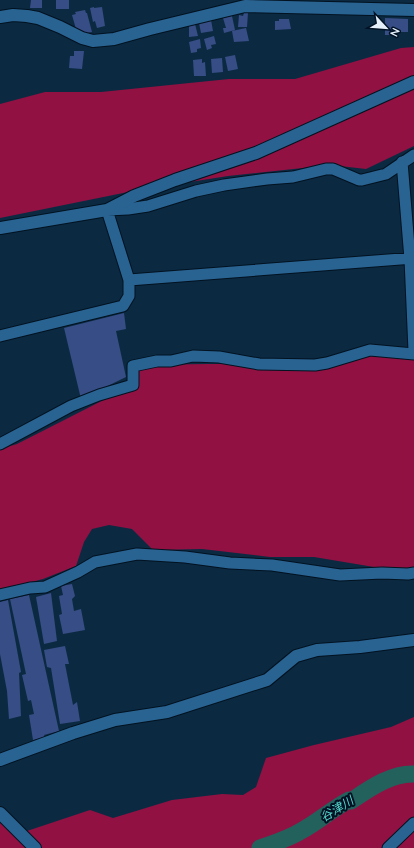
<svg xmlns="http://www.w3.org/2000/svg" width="414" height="848" viewBox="0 0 414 848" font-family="Quicksand,'Noto Sans JP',sans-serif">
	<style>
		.forest { fill: #911142 }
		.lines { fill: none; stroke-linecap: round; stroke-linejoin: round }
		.river { stroke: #23625c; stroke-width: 17 }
		.building { fill: #374d85 }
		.minor-casing { stroke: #021220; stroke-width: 13 }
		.tertiary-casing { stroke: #021220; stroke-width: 14 }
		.minor { stroke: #296392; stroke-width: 11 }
		.tertiary { stroke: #296392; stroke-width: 12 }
		.labels { text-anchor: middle; stroke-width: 4; stroke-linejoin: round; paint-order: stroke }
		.water-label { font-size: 12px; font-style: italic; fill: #57d9cc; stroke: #001224 }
	</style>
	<rect width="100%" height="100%" fill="#0b2a42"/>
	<path class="forest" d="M414,47V146L366,169L331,165L228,176L133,191L0,218V104L45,92H101L229,79H295L401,48Z
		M368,353L414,355V578L374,567L314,557H270L202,549L153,550L132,529L109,525L92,529L84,542L76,566L43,579L0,590V449L17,444L133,385L138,365L207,364H287Z
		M414,717V848H0V815L27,831L90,810L113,818L172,800L222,794L243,795L256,787L266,758L314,745L391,727Z"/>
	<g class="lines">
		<path class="river" d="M260,848C274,843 288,839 301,831C318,822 332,809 349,800L351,801C369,789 391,773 414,774"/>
	</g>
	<path class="building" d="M31,0H42V8H30Z
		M56,0H69V9H56Z
		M94,7V8L102,7L105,26L97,28L95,21L93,22L90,8Z
		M85,10L86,13H87L92,32L86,33L76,29L72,15L76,14L75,12Z
		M244,13H248L247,27H238L239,15L243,16Z
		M232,16L235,30L224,33L223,28H226L223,18Z
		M385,18L408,19V32H394V35H385Z
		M279,19H289L291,29L275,30V21H279Z
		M211,20L213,31L201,33L199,23Z
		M195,24L198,36L189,37V25Z
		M246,28L249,41L234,42L232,31Z
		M214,36L216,44L211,45L212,48L207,50L204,39Z
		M200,39L201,48L197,49V52L191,53L189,42Z
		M74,51H84L82,69L69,68L70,56H74Z
		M235,55L238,69L228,71L225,57Z
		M222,58L223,72L212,73L211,59Z
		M202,59V63L205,62L206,76H194L193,60Z
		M124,313L126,329L116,331L126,377L81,399L64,328Z
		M72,584L75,596L72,599L74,611L81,609L85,630L63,634L59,615L62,614L59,596L63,595L61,586Z
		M51,593L57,641L44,644L36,597Z
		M29,595L59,731L44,735L45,737L33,740L29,715L34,714L31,700L28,701L22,675L26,674L10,599Z
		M8,600L21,672L19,673L21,716L9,719L7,691L0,654V602Z
		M65,646L69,664H65L73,705L77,702L80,721L60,724L51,668L47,667L44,650Z"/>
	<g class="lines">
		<g class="minor-casing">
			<path id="minor" d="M402,162L410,259L414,351
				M129,280L414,258
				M0,336L123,306L129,296V280L107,210L128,209L148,206L196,191L224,185L267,179L293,177L326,169H333L359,180H362L386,174L414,155
				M0,444L71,406L99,395L133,385V366L157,361H171L193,356L219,357L259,364L315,365L327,363L370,350L414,354
				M0,595L30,588L45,587L78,572L95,562L137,554L185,557L230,563L272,565L340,575L382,573L408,574L414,573
				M388,848L414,823"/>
		</g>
		<g class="tertiary-casing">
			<path id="tertiary" d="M0,17L13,15L27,16L38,18L60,27L82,38L93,41L114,39L150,29L245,6L414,10
				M0,228L107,210L134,196L175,180L256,153L414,82
				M0,760L73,733L115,720L167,712L267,680L296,656L317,650L360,647L414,640
				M0,813L35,848"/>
		</g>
		<use href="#minor" class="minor"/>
		<use href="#tertiary" class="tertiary"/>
	</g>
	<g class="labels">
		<g class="water-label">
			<text transform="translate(337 809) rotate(-32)" y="4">谷津川</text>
		</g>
	</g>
	<g transform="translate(386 28) rotate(116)" stroke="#001224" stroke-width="3" paint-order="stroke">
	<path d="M0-3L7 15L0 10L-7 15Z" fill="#e5f0fb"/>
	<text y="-6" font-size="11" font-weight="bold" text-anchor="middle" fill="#e5f0fb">N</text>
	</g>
</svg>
